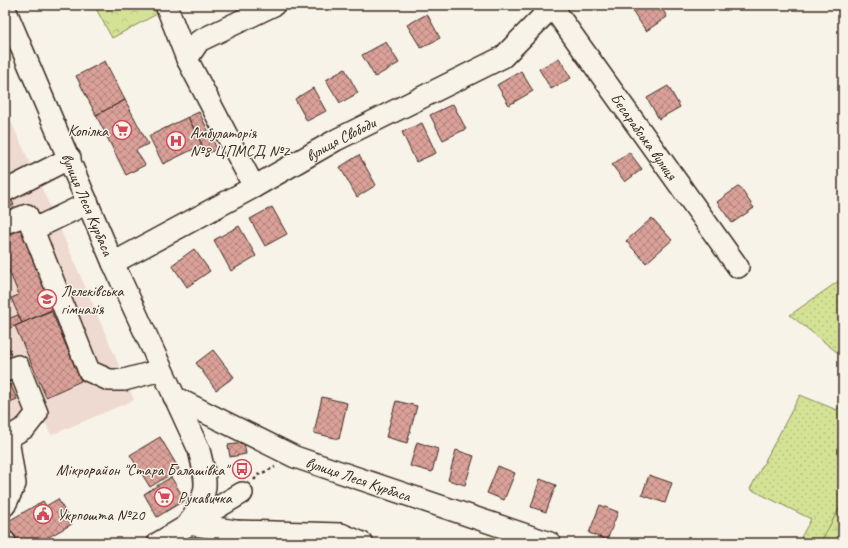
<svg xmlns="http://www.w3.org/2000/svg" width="848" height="548" viewBox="0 0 848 548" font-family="Caveat,sans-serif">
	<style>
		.built { fill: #eedad0 }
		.grass { fill: url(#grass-dots); stroke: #88865a }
		.wetland { fill: url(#wetland-marsh); stroke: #88865a }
		.park { fill: url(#park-crowns); stroke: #88865a }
		.building { fill: url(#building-cross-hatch); stroke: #3b2a1e }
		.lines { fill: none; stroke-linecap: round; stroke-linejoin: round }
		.minor-casing { stroke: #3b2a1e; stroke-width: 24 }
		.path { stroke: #3b2a1e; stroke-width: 2.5; stroke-dasharray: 3 3; stroke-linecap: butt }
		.minor { stroke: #f7f3e8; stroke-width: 21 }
		.labels { text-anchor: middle; stroke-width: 3; stroke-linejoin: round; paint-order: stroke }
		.poi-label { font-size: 16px; fill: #3b2a1e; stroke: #f7f3e8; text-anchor: start }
		.street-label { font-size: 16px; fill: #3b2a1e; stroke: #f7f3e8 }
	</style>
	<defs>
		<pattern id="grass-dots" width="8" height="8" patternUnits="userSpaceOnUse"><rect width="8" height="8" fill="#d4e295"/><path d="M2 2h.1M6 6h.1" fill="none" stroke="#b7c280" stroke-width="1.8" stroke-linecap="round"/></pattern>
		<pattern id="wetland-marsh" width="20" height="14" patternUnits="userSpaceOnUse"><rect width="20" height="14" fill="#d4e295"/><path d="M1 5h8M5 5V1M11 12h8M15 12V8" fill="none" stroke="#b7c280"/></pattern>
		<pattern id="park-crowns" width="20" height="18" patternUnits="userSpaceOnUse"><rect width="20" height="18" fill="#d4e295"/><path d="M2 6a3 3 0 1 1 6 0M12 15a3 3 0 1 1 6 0" fill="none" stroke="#b7c280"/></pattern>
		<pattern id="building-cross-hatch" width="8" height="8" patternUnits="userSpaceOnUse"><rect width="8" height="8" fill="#daa199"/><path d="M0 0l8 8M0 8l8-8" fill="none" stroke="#b2837c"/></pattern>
	</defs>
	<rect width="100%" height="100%" fill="#f7f3e8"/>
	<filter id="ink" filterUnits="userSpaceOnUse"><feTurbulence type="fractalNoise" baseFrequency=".025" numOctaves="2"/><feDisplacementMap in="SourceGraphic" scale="8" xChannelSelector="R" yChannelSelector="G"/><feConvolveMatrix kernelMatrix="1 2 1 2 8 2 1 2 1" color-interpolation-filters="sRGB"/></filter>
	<g filter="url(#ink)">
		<path class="built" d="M5,109L55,217L134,400L51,435L40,411L5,426Z"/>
		<path class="grass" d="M843,278V357L790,315Z
			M800,395L837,410L843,399V502L820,543H798L811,519L750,489Z"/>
		<path class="wetland" d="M843,502V543H820Z"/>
		<path class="park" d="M94,5H151L157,14L112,38Z"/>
		<path class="building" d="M640,5H660L667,17L646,31L632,10Z
			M427,14L440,38L421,48L407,25Z
			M386,42L399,63L375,77L362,55Z
			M559,58L571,78L551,89L539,69Z
			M105,61L125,100L96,115L76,76Z
			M345,69L358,93L340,103L326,80Z
			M521,71L533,91L509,105L497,85Z
			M668,86L680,107L659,119L647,98Z
			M313,88L326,111L307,121L295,99Z
			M125,100L148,144L136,150L145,165L126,175L96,115Z
			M453,104L466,129L443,140L430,115Z
			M199,112L217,149L207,154L188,117Z
			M188,117L202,145L163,164L149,136Z
			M422,123L436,153L416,162L402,132Z
			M629,152L642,169L625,182L612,165Z
			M359,155L376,185L357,197L340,167Z
			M739,186L754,208L732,223L717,202Z
			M11,199L14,205L5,209V201Z
			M272,207L287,234L265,246L250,219Z
			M652,218L672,240L646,263L626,241Z
			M239,226L256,256L231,271L214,240Z
			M25,227L58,308L22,323L11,298L19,295L5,261V236Z
			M194,249L210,271L187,287L172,265Z
			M51,310L81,381L46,397L15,326Z
			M18,315L22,323L5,330V320Z
			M5,331L8,339L5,340L11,352L5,355Z
			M213,350L234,377L216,390L196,363Z
			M10,384L17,399L5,404V386Z
			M322,397L347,403L339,439L314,433Z
			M396,401L417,406L407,443L386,437Z
			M160,437L179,469L150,487L130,455Z
			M417,442L438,449L432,472L410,466Z
			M244,443L246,454L230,457L228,445Z
			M456,450L474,456L465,485L448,480Z
			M498,466L515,473L504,500L487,493Z
			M649,475L672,483L665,503L642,495Z
			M171,477L185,500L157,517L144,494Z
			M540,479L556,485L546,512L531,507Z
			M58,499L72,524L38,543H12L5,531V523L43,501L46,506Z
			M600,505L618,512L607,540L589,533Z"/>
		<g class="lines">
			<g class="minor-casing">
				<g id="minor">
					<path d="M166,5L187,59L254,187"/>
					<path id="s1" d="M551,5L738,267"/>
					<path id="s2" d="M5,9L113,263L199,450C208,486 209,492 188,524L236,531L341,534L362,543"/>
					<path d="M187,59L199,41L274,5"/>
					<path d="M5,191L70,158"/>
					<path d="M5,223L27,215L89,371L109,380H124L161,370"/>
					<path d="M34,229L88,203"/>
					<path id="s3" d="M113,263L254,187L336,140L503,57L552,7L558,5"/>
					<path d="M5,371L18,366L37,413L26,427L8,438L15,484L5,505"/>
					<path id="s4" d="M174,397L295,457L550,543"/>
					<path d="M5,542V543"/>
					<path d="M158,543L242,493"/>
				</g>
			</g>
			<path class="path" d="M254,480L258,475L275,467"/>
			<use href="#minor" class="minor"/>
		</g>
	</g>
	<defs>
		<g id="supermarket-ring" transform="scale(1)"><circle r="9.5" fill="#f7f3e8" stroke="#d1495b" stroke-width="1.5"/><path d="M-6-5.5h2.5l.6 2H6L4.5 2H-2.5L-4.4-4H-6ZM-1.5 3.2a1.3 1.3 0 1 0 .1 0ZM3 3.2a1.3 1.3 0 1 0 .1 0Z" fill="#d1495b"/></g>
		<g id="hospital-ring" transform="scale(1)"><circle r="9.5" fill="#f7f3e8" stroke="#d1495b" stroke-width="1.5"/><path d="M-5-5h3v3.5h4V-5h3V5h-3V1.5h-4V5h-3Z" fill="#d1495b"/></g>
		<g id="school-ring" transform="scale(1)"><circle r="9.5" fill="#f7f3e8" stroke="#d1495b" stroke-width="1.5"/><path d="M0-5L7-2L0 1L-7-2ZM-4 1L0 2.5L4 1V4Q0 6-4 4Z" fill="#d1495b"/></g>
		<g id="bus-ring" transform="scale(1)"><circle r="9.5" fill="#f7f3e8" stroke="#d1495b" stroke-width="1.5"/><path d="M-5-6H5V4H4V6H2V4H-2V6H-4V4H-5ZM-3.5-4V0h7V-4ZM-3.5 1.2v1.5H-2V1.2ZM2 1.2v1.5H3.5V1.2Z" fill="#d1495b"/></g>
		<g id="civic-ring" transform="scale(1)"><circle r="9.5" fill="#f7f3e8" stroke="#d1495b" stroke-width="1.5"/><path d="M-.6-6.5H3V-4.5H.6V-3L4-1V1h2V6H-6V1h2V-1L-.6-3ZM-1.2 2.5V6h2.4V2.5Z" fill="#d1495b"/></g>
	</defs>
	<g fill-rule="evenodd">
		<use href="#supermarket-ring" x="122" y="130"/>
		<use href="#hospital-ring" x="176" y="141"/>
		<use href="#school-ring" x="47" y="299"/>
		<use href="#bus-ring" x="242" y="469"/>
		<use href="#supermarket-ring" x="164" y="497"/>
		<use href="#civic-ring" x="43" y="514"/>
	</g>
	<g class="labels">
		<g class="poi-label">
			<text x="108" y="136" text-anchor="end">Копілка</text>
			<text x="190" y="138">Амбулаторія<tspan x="190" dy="18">№8 ЦПМСД №2</tspan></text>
			<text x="61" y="296">Лелеківська<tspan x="61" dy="18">гімназія</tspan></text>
			<text x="228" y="475" text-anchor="end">Мікрорайон "Стара Балашівка"</text>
			<text x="178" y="503">Рукавичка</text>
			<text x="57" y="520">Укрпошта №20</text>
		</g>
		<g class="street-label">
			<text dy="6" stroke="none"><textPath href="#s1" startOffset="161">Бесарабська вулиця</textPath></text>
			<text dy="6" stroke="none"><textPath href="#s3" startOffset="259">вулиця Свободи</textPath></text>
			<text dy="6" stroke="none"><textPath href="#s2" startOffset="212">вулиця Леся Курбаса</textPath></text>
			<text dy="6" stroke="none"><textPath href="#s4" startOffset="202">вулиця Леся Курбаса</textPath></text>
		</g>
	</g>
	<rect width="848" height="548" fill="none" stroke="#f7f3e8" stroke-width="20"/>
	<rect x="10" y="10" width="828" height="528" fill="none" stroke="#3b2a1e" stroke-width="1.5" filter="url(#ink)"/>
</svg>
